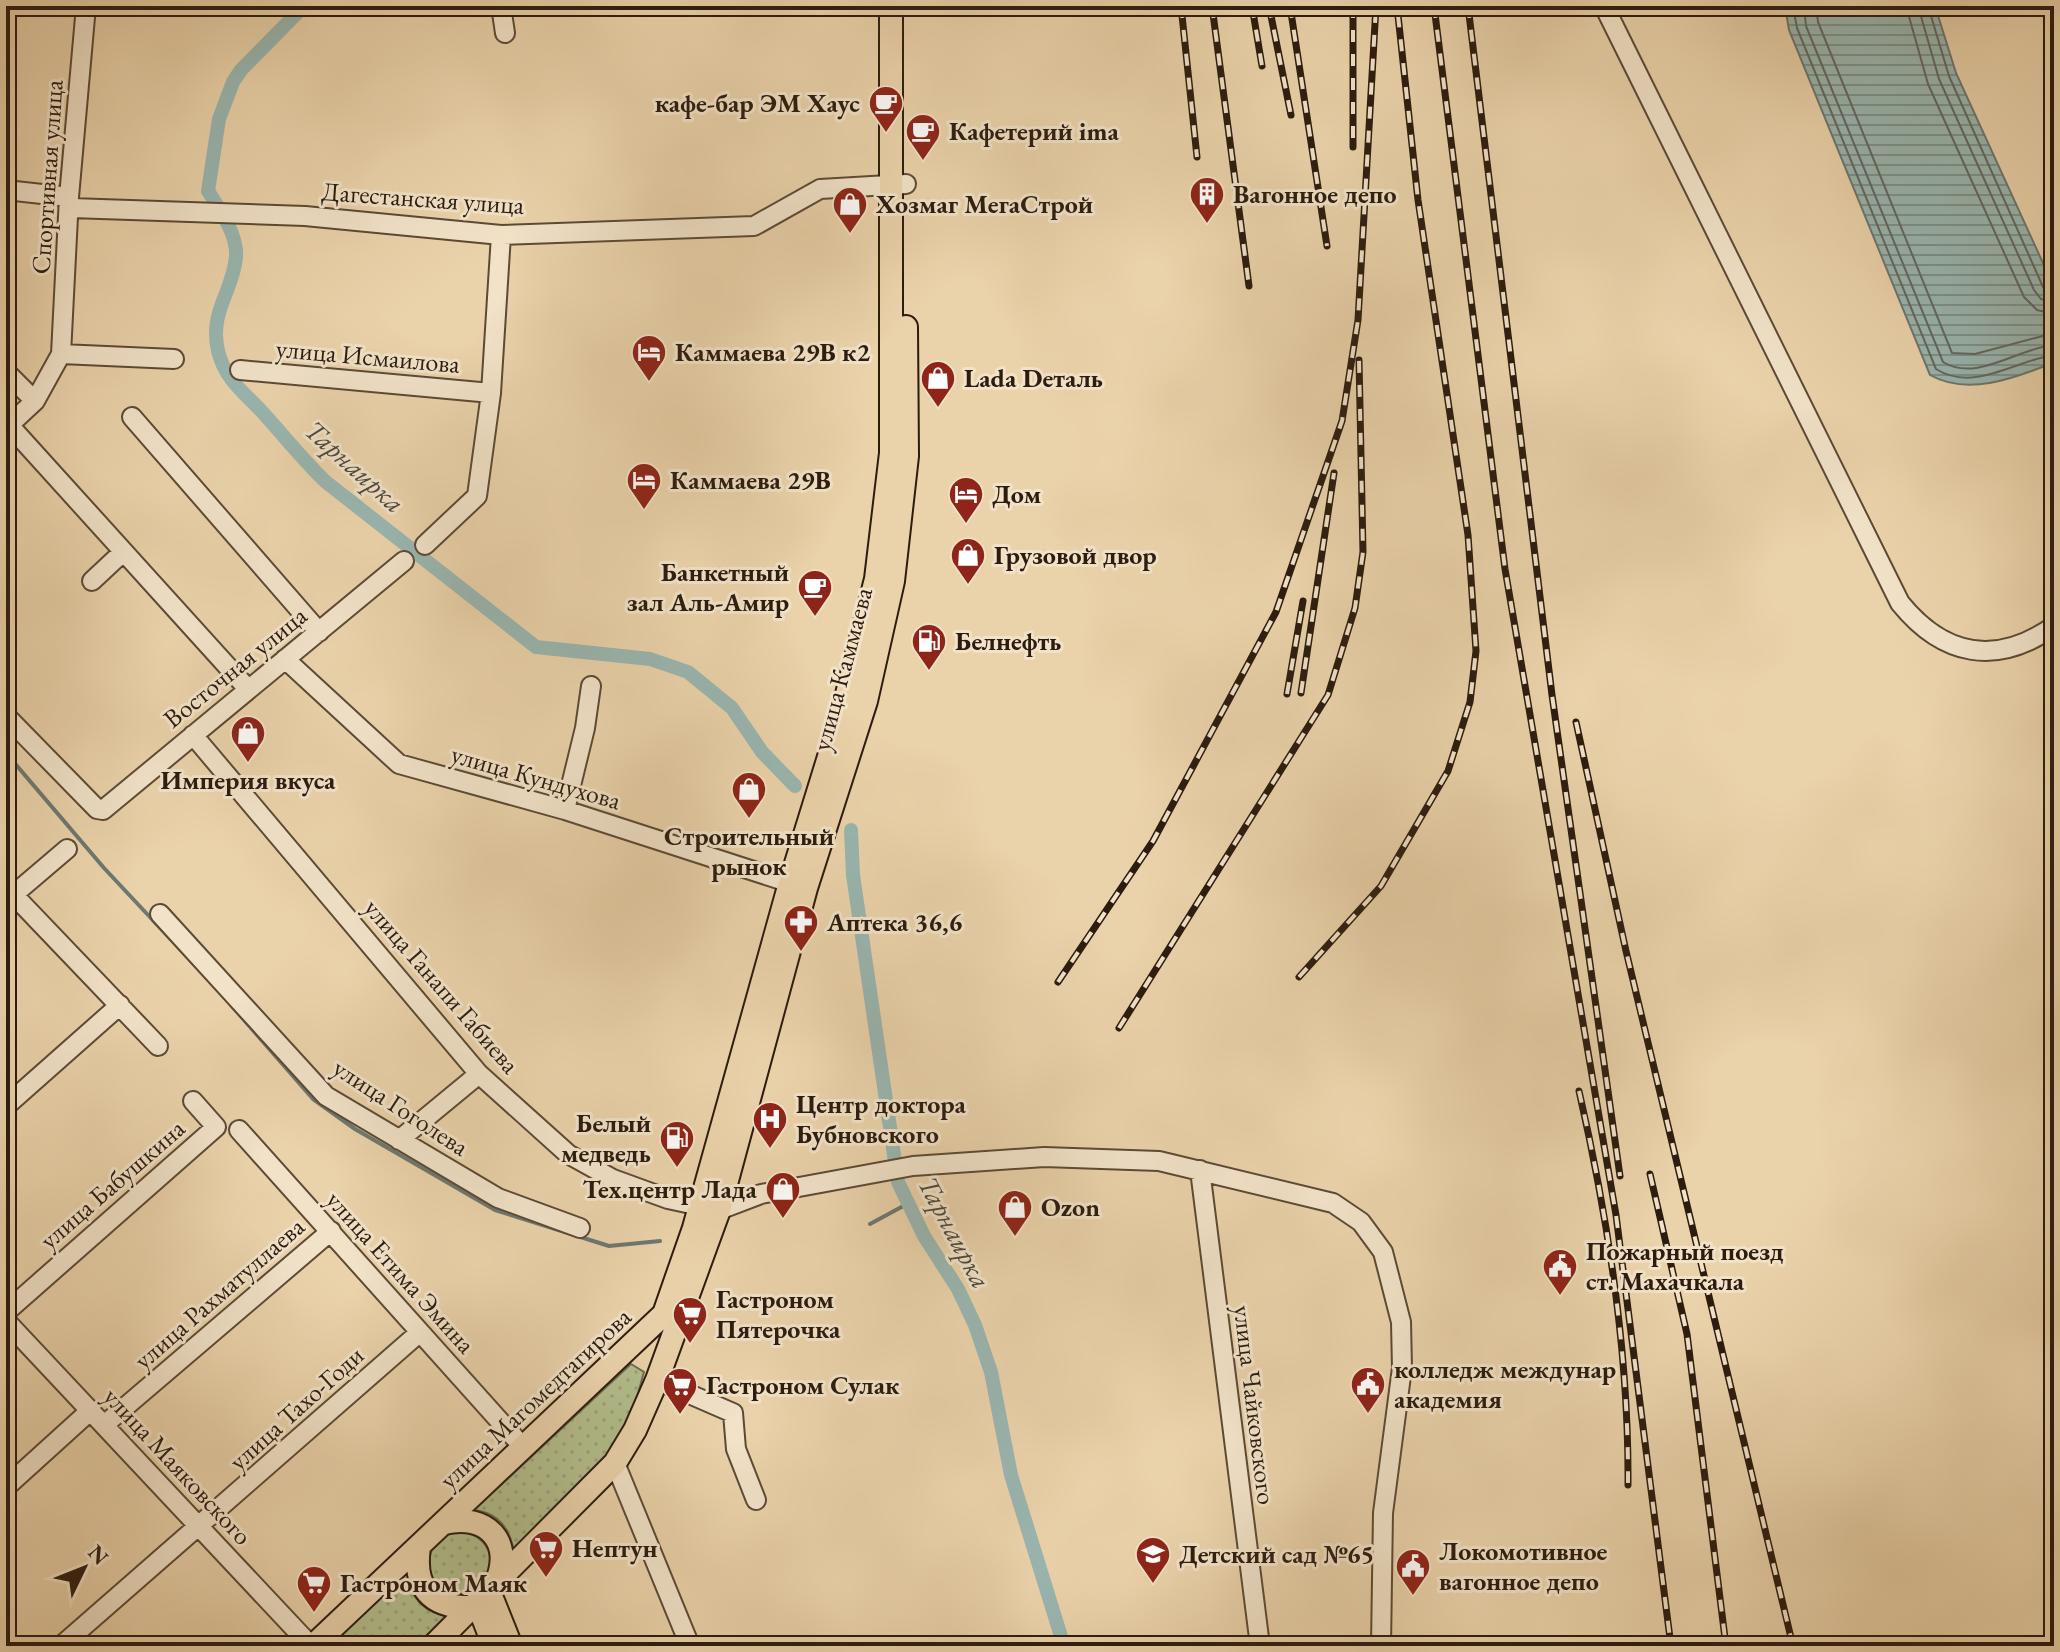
<svg xmlns="http://www.w3.org/2000/svg" width="2060" height="1652" viewBox="0 0 2060 1652" font-family="'EB Garamond',serif">
<defs>
<pattern id="park-dots" width="8" height="8" patternUnits="userSpaceOnUse" patternTransform="scale(2)"><rect width="8" height="8" fill="#b2bd8c"/><path d="M2 2h.1M6 6h.1" fill="none" stroke="#99a278" stroke-width="1.8" stroke-linecap="round"/></pattern>
<pattern id="water-rules" width="6" height="5" patternUnits="userSpaceOnUse" patternTransform="scale(2)"><rect width="6" height="5" fill="#99b6b0"/><path d="M0 2.5h6" fill="none" stroke="#7d938e"/></pattern>
</defs>
<rect width="100%" height="100%" fill="#ead2aa"/>
<filter id="stains"><feTurbulence type="fractalNoise" baseFrequency=".0025" numOctaves="4"/><feColorMatrix values="0 0 0 0 .2 0 0 0 0 .09 0 0 0 0 .02 0 0 0 .5 -.17"/></filter>
<radialGradient id="worn" r=".72"><stop offset=".6" stop-color="#630" stop-opacity="0"/><stop offset="1" stop-color="#630" stop-opacity=".3"/></radialGradient>
<path fill="url(#park-dots)" stroke="#6f6c4e" stroke-width="2" d="M631,1364L644,1372L629,1426L606,1461L514,1554C511,1530 499,1513 474,1510Z
M429 1563a31 31 0 1 1 62 0a31 31 0 1 1-62 0Z
M407,1570C410,1599 423,1613 452,1617L421,1646H327Z"/>
<path fill="url(#water-rules)" stroke="#6d7870" stroke-width="2" d="M1785,6H1935L1956,73L2048,274L2054,298V359L2050,364C2012,379 1967,396 1930,375L1789,30Z"/>
<g fill="none" stroke-linecap="round" stroke-linejoin="round">
<path stroke="#626960" stroke-width="2" d="M1793,6L1797,28L1936,369C1974,393 2016,360 2054,355
M1804,6L1806,26L1943,362C1977,383 2020,347 2054,345
M1816,6L1818,22L1952,353L1975,354L2054,333
M1906,6L1928,84L2024,297L2037,310L2054,314
M1918,6L1939,79L2034,290L2041,299L2054,302
M1928,6L1949,76L2043,287L2054,292"/>
<path stroke="#6d7870" stroke-width="4" d="M6,753L104,868L207,978
M231,1005L313,1099L355,1129L495,1210L609,1246L660,1241
M870,1224L907,1204"/>
<path stroke="#99b6b0" stroke-width="14" d="M304,6L241,70L233,82L219,119L208,191C219,208 238,235 236,257C233,292 209,311 218,351C225,380 245,393 264,414C285,437 303,460 326,482L536,647L650,659L688,672L732,708L762,752L795,786
M851,830L853,875L898,1182L924,1236L958,1289L975,1325L991,1372L1011,1475L1064,1646"/>
<g stroke="#5c4a36" stroke-width="22">
<path id="minor" d="M501,6L505,33
M1604,6L1900,603C1943,656 1996,667 2054,626
M6,190L69,197
M71,208L305,216L501,235L754,226L820,189L906,184
M61,354L174,359
M240,370L491,393
M6,372L35,401
M132,417L319,632
M9,425L248,689
M6,428L35,401L61,354L69,197L86,6
M425,545L477,496L491,393L501,235
M92,581L123,552
M285,659L399,764L565,810L803,887
M6,716L97,809L103,810L404,561
M193,735L479,1074L568,1154L613,1179L668,1199L719,1210L761,1194L913,1166L1044,1157L1159,1161L1333,1203L1361,1222L1383,1252L1401,1322L1402,1368L1383,1513L1381,1646
M565,810L585,728L591,686
M6,887L158,1046
M6,901L67,849
M160,914L326,1096L498,1198L580,1228
M6,1106L120,1005
M239,1130L523,1447
M399,1140L479,1074
M1200,1170L1260,1646
M6,1312L216,1127L193,1101
M6,1321L311,1646
M657,1380L733,1413L736,1449L756,1500
M104,1425L331,1231
M615,1463L690,1646
M6,1487L91,1410
M61,1646L419,1333"/>
</g>
<g stroke="#2c1c0f" stroke-width="26">
<path id="major" d="M444,1523C487,1513 514,1542 496,1583
M419,1547C413,1588 431,1608 472,1607
M489,1591L511,1646
M477,1602L494,1646
M313,1646L664,1314L694,1228L790,883L841,718L876,579L891,453V6
M433,1646L615,1463L635,1430L657,1380L719,1210L806,888L866,701L893,581L907,456L906,327"/>
</g>
<use href="#minor" stroke="#f1e2c8" stroke-width="18"/>
<use href="#major" stroke="#ead2aa" stroke-width="22"/>
<g stroke="#2c1c0f" stroke-width="7">
<path id="rail" d="M1181,6L1197,157
M1212,6L1249,286
M1252,6L1262,66
M1269,6L1291,115
M1290,6L1327,246
M1353,6V147
M1434,6L1505,569L1616,1215L1671,1646
M1468,6L1552,695L1620,1176
M1301,693L1334,473
M1287,694L1303,601
M1576,722L1626,951L1793,1646
M1299,977L1381,886L1448,771L1470,702L1476,651L1468,535L1418,200L1397,6
M1058,982L1153,841L1276,612L1342,421L1358,320L1376,6
M1119,1028L1328,695L1355,608L1363,552L1359,360
M1579,1091C1608,1218 1629,1355 1628,1485
M1650,1174L1687,1334L1726,1646
M2050,1646L2054,1594"/>
</g>
<use href="#rail" stroke="#f1e2c8" stroke-width="4" stroke-dasharray="12" stroke-linecap="butt"/>
</g>
<defs>
<g id="cafe-pin" transform="scale(1.8)"><path d="M0 17L-7.5 6A9.5 9.5 0 1 1 7.5 6Z" fill="#8f2418" stroke="#f1e2c8"/><path d="M-5.5-4.5H6V0H3Q3 3.5 0 3.5H-2.5Q-5.5 3.5-5.5 0ZM3-3.2v2h1.7v-2ZM-6 4.5H4V6H-6Z" fill="#fff"/></g>
<g id="building-pin" transform="scale(1.8)"><path d="M0 17L-7.5 6A9.5 9.5 0 1 1 7.5 6Z" fill="#8f2418" stroke="#f1e2c8"/><path d="M-4-6H4V6H1V3H-1V6H-4ZM-2.5-4.3h1.7v1.8h-1.7ZM.8-4.3h1.7v1.8H.8ZM-2.5-1h1.7V.8h-1.7ZM.8-1h1.7V.8H.8Z" fill="#fff"/></g>
<g id="shop-pin" transform="scale(1.8)"><path d="M0 17L-7.5 6A9.5 9.5 0 1 1 7.5 6Z" fill="#8f2418" stroke="#f1e2c8"/><path d="M-5-2.5h2.3a2.7 3.5 0 0 1 5.4 0H5L5.5 6h-11ZM-1.5-2.5h3a1.5 2.3 0 0 0-3 0Z" fill="#fff"/></g>
<g id="hotel-pin" transform="scale(1.8)"><path d="M0 17L-7.5 6A9.5 9.5 0 1 1 7.5 6Z" fill="#8f2418" stroke="#f1e2c8"/><path d="M-6-4.5h1.5V1H6V5H4.5V3h-9V5H-6ZM-4 0a1.8 1.8 0 1 1 3.6 0ZM.5 0V-2.5h3Q6-2.5 6 0Z" fill="#fff"/></g>
<g id="fuel-pin" transform="scale(1.8)"><path d="M0 17L-7.5 6A9.5 9.5 0 1 1 7.5 6Z" fill="#8f2418" stroke="#f1e2c8"/><path d="M-5.5-6h7V0h2V4h1.3V-2.5L3-4.5l.8-.8L6-3V5H2.5V1h-1V6h-7ZM-4.2-4.7v3.2H.2V-4.7Z" fill="#fff"/></g>
<g id="pharmacy-pin" transform="scale(1.8)"><path d="M0 17L-7.5 6A9.5 9.5 0 1 1 7.5 6Z" fill="#8f2418" stroke="#f1e2c8"/><path d="M-2-6h4v4h4v4h-4v4h-4v-4h-4v-4h4Z" fill="#fff"/></g>
<g id="hospital-pin" transform="scale(1.8)"><path d="M0 17L-7.5 6A9.5 9.5 0 1 1 7.5 6Z" fill="#8f2418" stroke="#f1e2c8"/><path d="M-5-5h3v3.5h4V-5h3V5h-3V1.5h-4V5h-3Z" fill="#fff"/></g>
<g id="civic-pin" transform="scale(1.8)"><path d="M0 17L-7.5 6A9.5 9.5 0 1 1 7.5 6Z" fill="#8f2418" stroke="#f1e2c8"/><path d="M-.6-6.5H3V-4.5H.6V-3L4-1V1h2V6H-6V1h2V-1L-.6-3ZM-1.2 2.5V6h2.4V2.5Z" fill="#fff"/></g>
<g id="supermarket-pin" transform="scale(1.8)"><path d="M0 17L-7.5 6A9.5 9.5 0 1 1 7.5 6Z" fill="#8f2418" stroke="#f1e2c8"/><path d="M-6-5.5h2.5l.6 2H6L4.5 2H-2.5L-4.4-4H-6ZM-1.5 3.2a1.3 1.3 0 1 0 .1 0ZM3 3.2a1.3 1.3 0 1 0 .1 0Z" fill="#fff"/></g>
<g id="school-pin" transform="scale(1.8)"><path d="M0 17L-7.5 6A9.5 9.5 0 1 1 7.5 6Z" fill="#8f2418" stroke="#f1e2c8"/><path d="M0-5L7-2L0 1L-7-2ZM-4 1L0 2.5L4 1V4Q0 6-4 4Z" fill="#fff"/></g>
</defs>
<g fill-rule="evenodd">
<use href="#cafe-pin" x="886" y="103"/>
<use href="#cafe-pin" x="923" y="131"/>
<use href="#building-pin" x="1207" y="194"/>
<use href="#shop-pin" x="850" y="204"/>
<use href="#hotel-pin" x="649" y="352"/>
<use href="#shop-pin" x="938" y="378"/>
<use href="#hotel-pin" x="644" y="480"/>
<use href="#hotel-pin" x="966" y="494"/>
<use href="#shop-pin" x="968" y="555"/>
<use href="#cafe-pin" x="815" y="587"/>
<use href="#fuel-pin" x="929" y="641"/>
<use href="#shop-pin" x="248" y="733"/>
<use href="#shop-pin" x="749" y="789"/>
<use href="#pharmacy-pin" x="801" y="922"/>
<use href="#hospital-pin" x="770" y="1119"/>
<use href="#fuel-pin" x="677" y="1138"/>
<use href="#shop-pin" x="783" y="1189"/>
<use href="#shop-pin" x="1015" y="1207"/>
<use href="#civic-pin" x="1560" y="1266"/>
<use href="#supermarket-pin" x="690" y="1314"/>
<use href="#civic-pin" x="1368" y="1384"/>
<use href="#supermarket-pin" x="680" y="1385"/>
<use href="#supermarket-pin" x="546" y="1548"/>
<use href="#school-pin" x="1153" y="1554"/>
<use href="#civic-pin" x="1413" y="1566"/>
<use href="#supermarket-pin" x="314" y="1583"/>
</g>
<g text-anchor="middle" dominant-baseline="central" stroke-width="6" stroke-linejoin="round" paint-order="stroke">
<g font-size="26" font-weight="bold" fill="#2c1c0f" stroke="#f1e2c8" text-anchor="start">
<text x="860" y="103" text-anchor="end">кафе-бар ЭМ Хаус</text>
<text x="949" y="131">Кафетерий ima</text>
<text x="1233" y="194">Вагонное депо</text>
<text x="876" y="204">Хозмаг МегаСтрой</text>
<text x="675" y="352">Каммаева 29В к2</text>
<text x="964" y="378">Lada Dеталь</text>
<text x="670" y="480">Каммаева 29В</text>
<text x="992" y="494">Дом</text>
<text x="994" y="555">Грузовой двор</text>
<text x="789" y="572" text-anchor="end">Банкетный<tspan x="789" dy="30">зал Аль-Амир</tspan></text>
<text x="955" y="641">Белнефть</text>
<text x="248" y="780" text-anchor="middle">Империя вкуса</text>
<text x="749" y="836" text-anchor="middle">Строительный<tspan x="749" dy="30">рынок</tspan></text>
<text x="827" y="922">Аптека 36,6</text>
<text x="796" y="1104">Центр доктора<tspan x="796" dy="30">Бубновского</tspan></text>
<text x="651" y="1123" text-anchor="end">Белый<tspan x="651" dy="30">медведь</tspan></text>
<text x="757" y="1189" text-anchor="end">Тех.центр Лада</text>
<text x="1041" y="1207">Ozon</text>
<text x="1586" y="1251">Пожарный поезд<tspan x="1586" dy="30">ст. Махачкала</tspan></text>
<text x="716" y="1299">Гастроном<tspan x="716" dy="30">Пятерочка</tspan></text>
<text x="1394" y="1369">колледж междунар<tspan x="1394" dy="30">академия</tspan></text>
<text x="706" y="1385">Гастроном Сулак</text>
<text x="572" y="1548">Нептун</text>
<text x="1439" y="1551">Локомотивное<tspan x="1439" dy="30">вагонное депо</tspan></text>
<text x="1179" y="1554">Детский сад №65</text>
<text x="340" y="1583">Гастроном Маяк</text>
</g>
<g font-size="26" fill="#2c1c0f" stroke="#f1e2c8">
<text transform="translate(47 177) rotate(-86)">Спортивная улица</text>
<text transform="translate(423 198) rotate(4)">Дагестанская улица</text>
<text transform="translate(368 356) rotate(5)">улица Исмаилова</text>
<text transform="translate(235 667) rotate(-39)">Восточная улица</text>
<text transform="translate(842 669) rotate(-75)">улица Каммаева</text>
<text transform="translate(536 777) rotate(16)">улица Кундухова</text>
<text transform="translate(442 986) rotate(49)">улица Ганапи Габиева</text>
<text transform="translate(401 1107) rotate(33)">улица Гоголева</text>
<text transform="translate(112 1184) rotate(-41)">улица Бабушкина</text>
<text transform="translate(401 1272) rotate(48)">улица Етима Эмина</text>
<text transform="translate(219 1293) rotate(-41)">улица Рахматуллаева</text>
<text transform="translate(535 1398) rotate(-43)">улица Магомедтагирова</text>
<text transform="translate(1255 1405) rotate(83)">улица Чайковского</text>
<text transform="translate(296 1408) rotate(-42)">улица Тахо-Годи</text>
<text transform="translate(178 1466) rotate(47)">улица Маяковского</text>
</g>
<g font-size="28" font-style="italic" fill="#4d4a3f" stroke="#f1e2c8">
<text transform="translate(355 466) rotate(42)">Тарнаирка</text>
<text transform="translate(955 1232) rotate(62)">Тарнаирка</text>
</g>
</g>
<rect width="2060" height="1652" fill="none" stroke="#ead2aa" stroke-width="32"/>
<rect x="8" y="8" width="2044" height="1636" fill="none" stroke="#2c1c0f" stroke-width="4"/>
<rect x="16" y="16" width="2028" height="1620" fill="none" stroke="#2c1c0f" stroke-width="2"/>
<g transform="translate(84 1568) rotate(47)" stroke="#f1e2c8" stroke-width="6" paint-order="stroke">
<path d="M0-6L14 30L0 20L-14 30Z" fill="#2c1c0f"/>
<text y="-12" font-size="22" font-weight="bold" text-anchor="middle" fill="#2c1c0f">N</text>
</g>
<rect width="100%" height="100%" filter="url(#stains)"/>
<rect width="100%" height="100%" fill="url(#worn)"/>
</svg>
